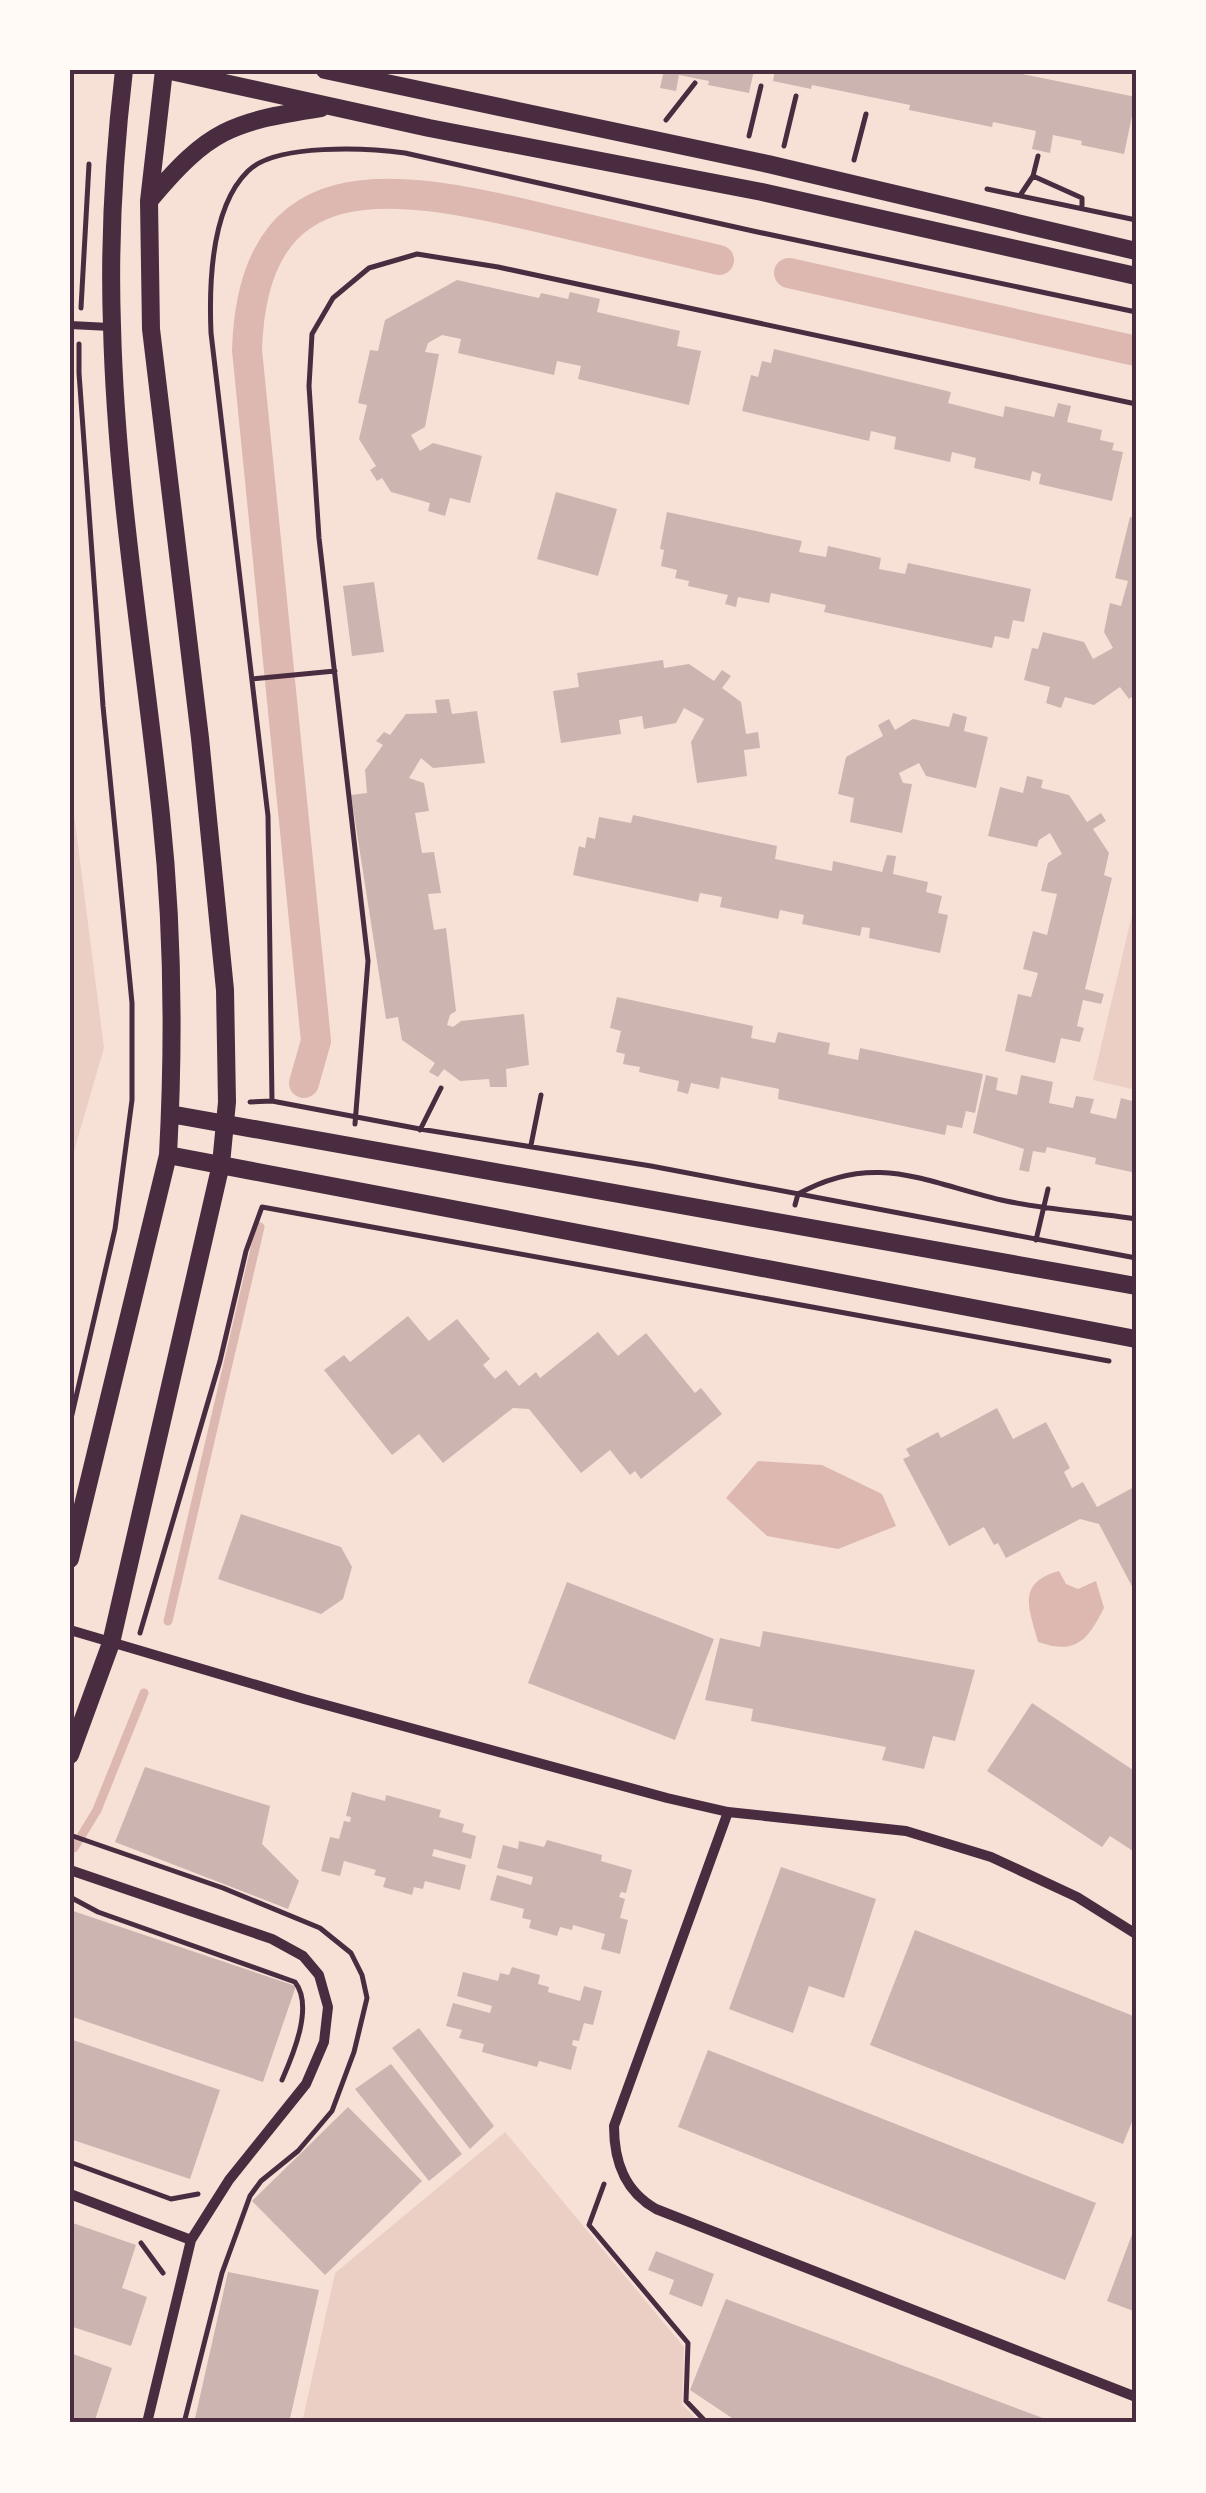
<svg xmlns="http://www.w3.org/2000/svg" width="1206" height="2493" viewBox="0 0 1206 2493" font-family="'Varela Round',sans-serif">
<rect width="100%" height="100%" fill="#f7e1d7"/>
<path fill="#ebcfc5" d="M70,783L104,1048L70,1165Z
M1136,898V1090L1093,1080Z
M505,2132L684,2347L682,2404L700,2423H302L335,2273Z"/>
<path fill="#dcb8b0" d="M758,1461L822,1465L882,1494L896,1526L838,1549L767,1536L726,1498Z
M1059,1571L1066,1584L1078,1589L1096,1581L1104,1608C1087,1641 1076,1655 1038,1642C1029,1608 1016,1583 1059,1571Z"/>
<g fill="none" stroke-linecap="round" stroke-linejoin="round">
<path stroke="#dcb8b0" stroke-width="9" d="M168,1621L260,1227
M74,1848L97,1810L144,1693"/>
<path stroke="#dcb8b0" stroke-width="30" d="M789,273L1136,351
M304,1083L316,1041L247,350C253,158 394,184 533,216C595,231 657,245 719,260"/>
</g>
<path fill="#ccb4b1" d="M664,70H754L749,93L708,85L709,81L679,75L676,91L660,88Z
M775,70H1003L1136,97L1124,154L1081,145L1082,141L1053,135L1050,153L1032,149L1036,131L993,122L992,127L909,110L910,105L812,85L811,89L773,81Z
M457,280L539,298L541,293L568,299L570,292L600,299L597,312L680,331L677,346L701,351L689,405L578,379L581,366L557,361L554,375L458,353L461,339L442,335L428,343L425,352L439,354L425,427L411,435L420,451L433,443L482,456L470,503L450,498L445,516L428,511L430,503L391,492L382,478L377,481L370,470L376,466L359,439L367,405L358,403L370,350L378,351L385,320Z
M774,349L951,392L948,403L1003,417L1005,406L1054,417L1058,403L1071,406L1067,422L1102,430L1100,440L1114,443L1112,450L1123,452L1112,501L1039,484L1041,474L1032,471L1030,481L974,468L976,458L952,452L950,462L894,449L896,437L871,431L869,441L742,411L751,375L758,377L762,361L771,363Z
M556,492L617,509L598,576L537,559Z
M667,512L802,541L799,552L826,557L828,546L881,558L879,569L905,574L908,563L1031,589L1024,622L1013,620L1009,639L995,636L992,648L824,612L826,605L771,593L769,603L738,597L736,607L725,604L728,595L688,586L689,581L675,578L677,570L661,566L664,550L660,549Z
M1130,517L1136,518V677L1132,680L1136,694L1129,699L1120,687L1094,705L1065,697L1061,708L1046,703L1050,687L1024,680L1032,648L1038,649L1043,632L1084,642L1093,659L1113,648L1104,632L1110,603L1121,606L1128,581L1115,578Z
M374,582L384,652L352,656L343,586Z
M663,660L664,668L689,664L714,681L722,670L731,676L722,688L741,702L746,734L758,732L760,748L744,750L747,776L697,783L691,742L704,719L684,708L676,723L644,729L642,716L619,720L621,734L561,743L553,691L579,687L577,673Z
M449,699L452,714L477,711L485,763L433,768L421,758L409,778L424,783L429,811L415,813L422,853L434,852L441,893L428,894L434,930L446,928L456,1011L450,1015L447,1025L453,1027L461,1021L524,1014L529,1065L506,1069L507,1087H490L489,1079L460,1081L444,1069L438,1077L429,1072L435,1063L402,1040L398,1017L386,1019L351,795L367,793L365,770L383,745L376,741L384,732L390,735L406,714L437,713L435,700Z
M953,713L967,717L964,731L988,737L976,788L926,776L919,763L899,773L903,783L912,784L902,833L850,822L854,798L838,794L846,757L883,736L878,725L889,719L895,730L913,719L949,727Z
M1027,776L1043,780L1041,788L1069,795L1087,822L1101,813L1106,821L1093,829L1109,853L1104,875L1112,878L1085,989L1104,994L1101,1004L1083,1000L1077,1026L1084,1028L1080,1042L1061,1038L1055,1063L1005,1051L1018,994L1031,997L1038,973L1023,969L1033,931L1047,935L1057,894L1041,891L1048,863L1062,854L1050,833L1039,840L1037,847L988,836L1000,787L1023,793Z
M633,815L777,846L775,859L832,871L833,861L882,872L887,855L896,856L893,874L928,882L926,892L942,896L938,913L948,915L940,953L869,938L870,928L862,927L860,936L802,924L804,915L780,910L778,919L720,907L722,897L700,893L698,902L573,875L579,846L585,848L587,837L595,839L599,817L631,823Z
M617,997L753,1026L751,1038L775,1043L778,1032L830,1043L828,1054L858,1060L860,1048L983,1074L975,1113L966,1111L962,1128L947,1125L945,1135L778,1099L779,1089L721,1077L719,1089L691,1083L688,1094L677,1091L679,1081L639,1072L640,1067L623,1064L625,1054L616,1052L621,1031L610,1028Z
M986,1075L998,1078L996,1090L1017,1095L1021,1075L1053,1082L1049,1103L1073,1108L1076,1096L1094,1099L1090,1113L1116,1119L1121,1098L1136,1102V1173L1095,1164L1096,1158L1047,1147L1045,1153L1033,1151L1029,1172L1019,1170L1024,1149L973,1133Z
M408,1316L429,1341L457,1319L490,1359L483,1365L495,1379L506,1370L519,1386L536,1372L540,1378L598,1332L618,1356L646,1333L695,1393L701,1388L722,1414L641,1479L635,1471L630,1475L610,1450L581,1473L529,1409L513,1408L443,1463L419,1434L392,1455L324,1370L344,1355L350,1362Z
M997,1408L1013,1439L1046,1422L1070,1468L1064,1472L1072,1488L1083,1482L1097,1507L1136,1486V1594L1099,1524L1080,1519L1006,1558L998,1543L994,1545L984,1527L949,1546L903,1459L910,1456L906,1449L938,1432L941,1438Z
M241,1514L341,1547L352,1567L343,1599L321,1614L218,1579Z
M567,1582L714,1639L675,1740L528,1683Z
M763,1631L975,1670L955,1741L933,1736L924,1769L882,1760L886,1747L751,1721L753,1709L705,1700L720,1638L760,1647Z
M1032,1703L1136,1772V1853L1110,1836L1102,1847L987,1771Z
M145,1767L270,1806L262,1844L299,1881L288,1909L115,1842Z
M352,1792L385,1801L386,1795L441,1810L439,1817L464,1824L462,1832L476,1836L471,1859L434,1849L432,1856L466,1865L460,1890L425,1881L423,1889L414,1887L412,1895L383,1887L386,1878L374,1875L376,1870L344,1861L340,1876L321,1871L330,1837L339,1839L344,1821L350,1822L351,1817L346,1816Z
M547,1840L602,1855L601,1861L632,1870L626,1893L621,1892L619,1897L625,1899L620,1918L628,1920L620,1954L601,1949L605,1934L573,1925L572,1930L560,1927L557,1936L529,1928L531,1920L522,1918L524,1909L490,1900L497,1875L531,1885L533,1877L497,1868L503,1845L518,1849L519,1841L544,1847Z
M781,1867L876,1899L844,1998L809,1986L793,2033L729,2009Z
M70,1910L296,1986L263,2082L70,2016Z
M915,1930L1136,2017V2112L1123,2144L870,2045Z
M512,1967L540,1975L538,1984L549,1987L548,1992L580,2001L584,1986L602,1991L593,2025L584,2023L579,2041L573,2040L572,2045L577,2047L571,2070L539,2061L537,2067L482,2052L484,2044L459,2038L462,2030L446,2026L453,2003L490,2013L492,2006L457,1996L463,1972L498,1981L500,1973L509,1975Z
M419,2028L494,2126L470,2149L392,2048Z
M70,2039L220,2090L190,2179L70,2139Z
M708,2050L1096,2203L1065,2280L678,2127Z
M391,2064L462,2154L429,2181L355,2089Z
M348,2107L422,2181L325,2275L252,2201Z
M70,2222L136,2245L122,2288L147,2297L131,2346L70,2326Z
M1136,2224V2312L1107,2301Z
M656,2251L714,2274L702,2307L669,2294L674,2280L648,2270Z
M228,2272L319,2290L289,2423H194Z
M726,2299L1056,2423H734L735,2420L690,2390Z
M70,2353L112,2368L94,2423H70Z"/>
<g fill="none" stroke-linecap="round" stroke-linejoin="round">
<path stroke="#4a2c40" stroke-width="5" d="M666,120L695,83
M749,136L761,86
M784,146L796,96
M1038,156L1033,176L1082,198V208
M854,160L866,114
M987,189L1136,220
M1021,194L1033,176
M81,308L89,164
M252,679L335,671
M272,1101L268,816L211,333C209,285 211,207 248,171C276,143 368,148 405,153L753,231L1136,312
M250,1102L272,1101L420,1129L651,1166L1136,1258
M355,1124L368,961L319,538L309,386L312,334L333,298L369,268L417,254L498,267L1136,404
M420,1130L441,1088
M531,1145L541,1095
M795,1205L798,1194C877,1150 928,1184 1006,1201C1049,1210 1093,1212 1136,1219
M1036,1240L1048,1189
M70,1423L115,1229L132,1100V1003L103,706L79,373V344
M140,1633L220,1361L246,1251L262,1207L1109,1361
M70,1835L223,1888L320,1928L351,1953L362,1975L367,1998L354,2052L332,2111L298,2151L261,2181L250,2196L222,2273L184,2423
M70,1897L98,1912L295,1982C314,2006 293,2055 282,2080
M70,2162L171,2199L198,2194
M604,2184L589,2225L688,2343L686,2401L707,2423
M141,2243L163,2273"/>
<path stroke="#4a2c40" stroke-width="8" d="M70,325L110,327"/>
<path stroke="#4a2c40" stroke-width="10" d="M70,1630L304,1699L667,1798L728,1812L906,1831L991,1857L1077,1897L1136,1934
M728,1812L614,2126C614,2161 624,2191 656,2209L1136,2397
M70,1870L272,1939L303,1956L319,1975L328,2007L324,2042L306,2084L229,2180L191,2240L147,2423
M70,2194L191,2240"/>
<path stroke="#4a2c40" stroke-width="18" d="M166,70L429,128L762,192L1136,276
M325,70L768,164L1136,251
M149,201C209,129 231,122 321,108
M170,1114L1136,1286
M168,1155L1136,1339
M70,1559L168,1155C174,1043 173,928 161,815C144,653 116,490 112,326C109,241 114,155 124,70
M70,1755L111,1643L221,1164L227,1102L225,990L200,738L151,329L149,201L164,70"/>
</g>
<rect width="1206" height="2493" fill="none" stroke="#fffaf5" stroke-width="145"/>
<rect x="72" y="72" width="1062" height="2348" fill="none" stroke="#4a2c40" stroke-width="4"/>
</svg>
